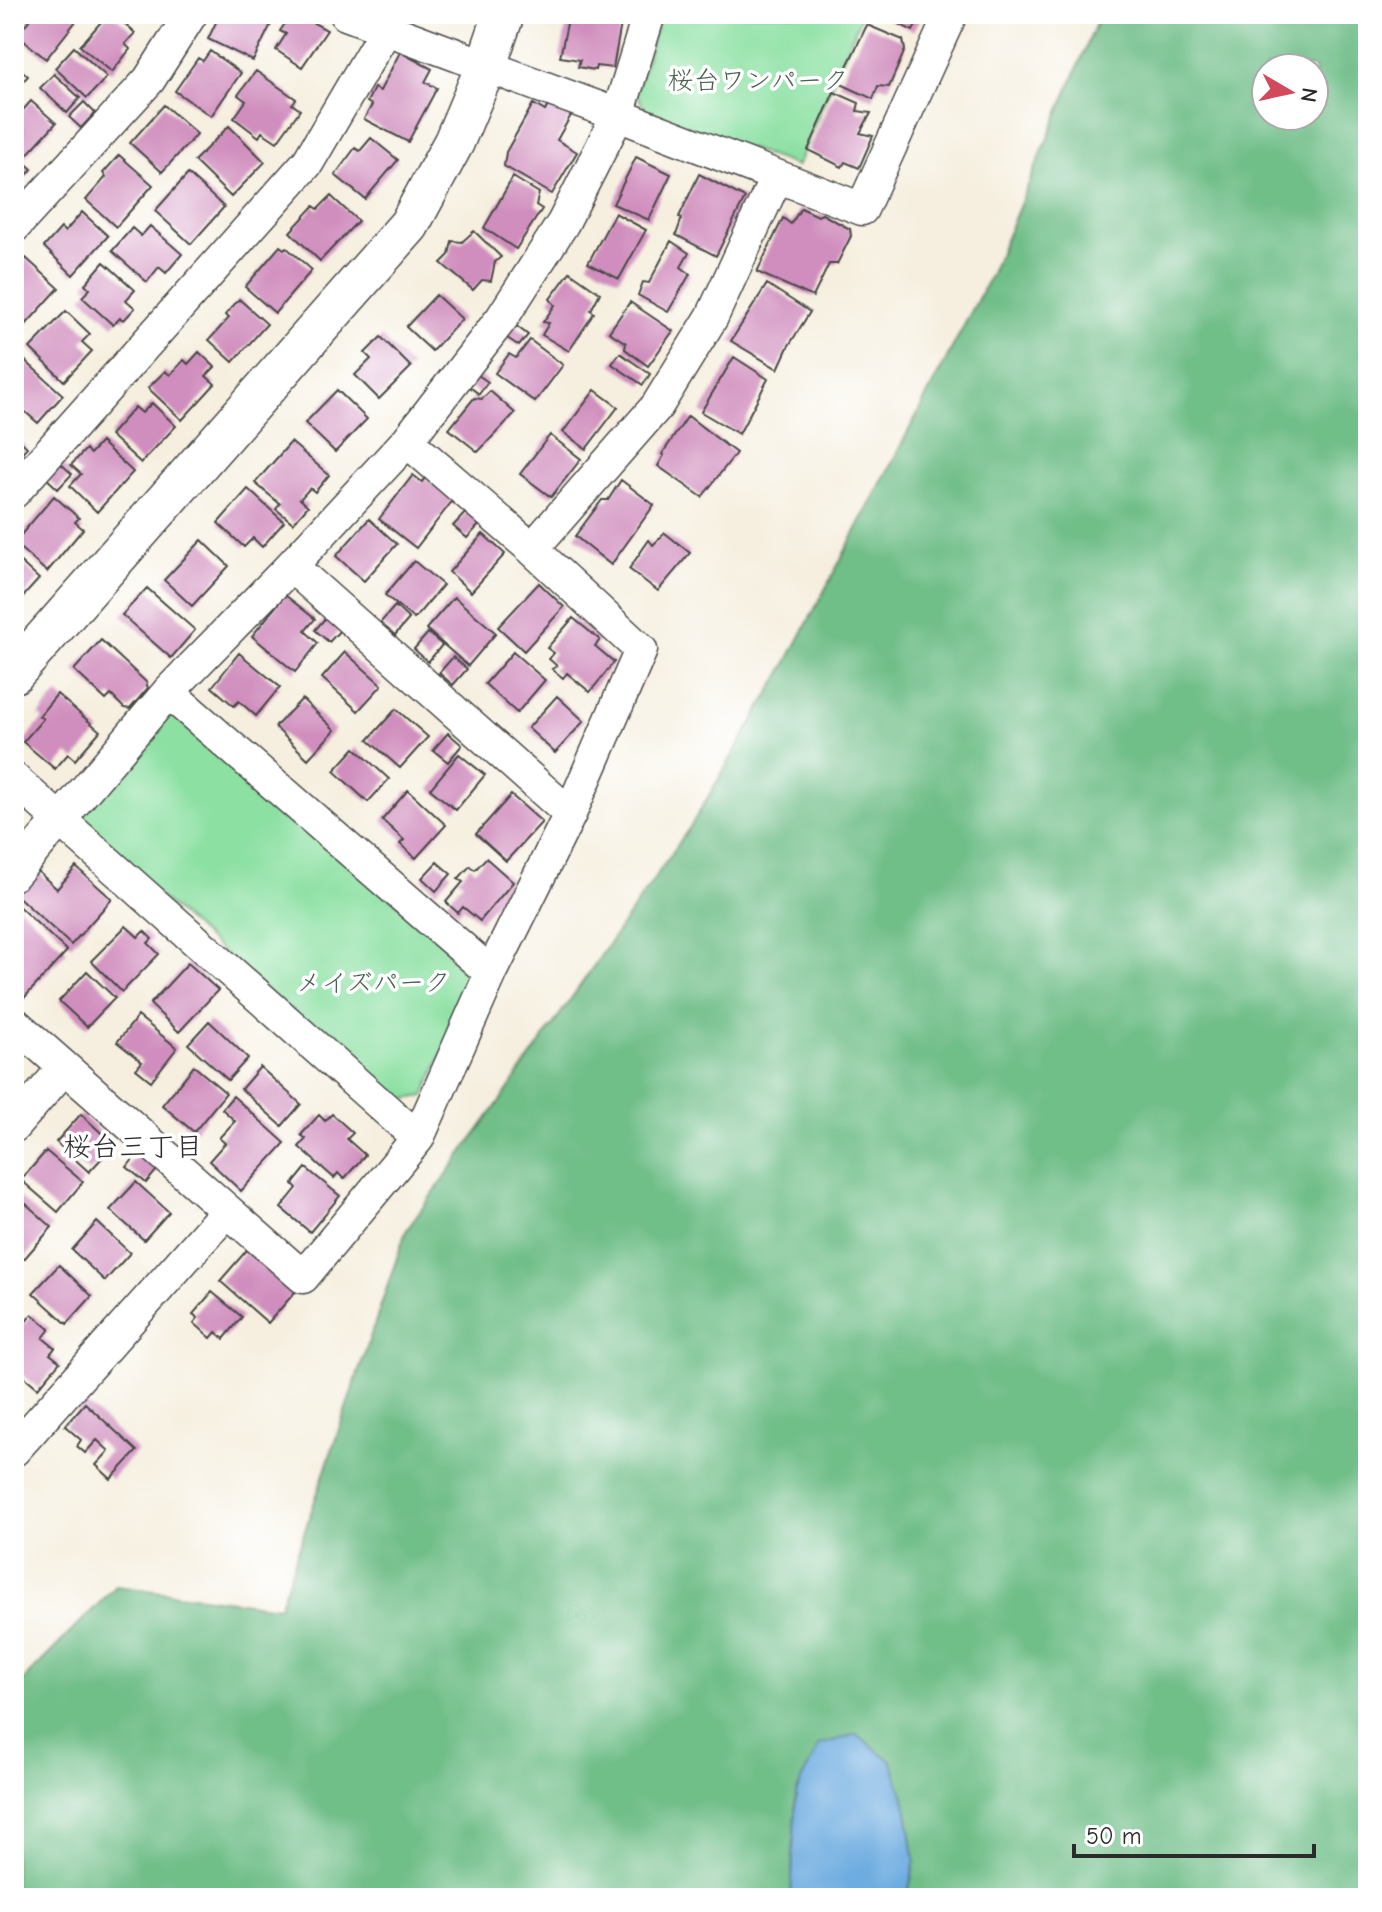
<svg xmlns="http://www.w3.org/2000/svg" width="1382" height="1912" viewBox="0 0 1382 1912" font-family="'Comic Neue','Klee One',sans-serif">
<rect width="100%" height="100%" fill="#fff"/>
<filter id="ink" filterUnits="userSpaceOnUse"><feTurbulence type="fractalNoise" baseFrequency=".0125" numOctaves="2"/><feDisplacementMap in="SourceGraphic" scale="16" xChannelSelector="R" yChannelSelector="G"/><feConvolveMatrix kernelMatrix="1 2 1 2 8 2 1 2 1" color-interpolation-filters="sRGB"/></filter>
<filter id="wash" filterUnits="userSpaceOnUse"><feTurbulence type="fractalNoise" baseFrequency=".006" numOctaves="4" result="noise"/><feDisplacementMap in="SourceGraphic" scale="32" xChannelSelector="R" yChannelSelector="G"/><feGaussianBlur stdDeviation="1.8" result="paint"/><feColorMatrix in="noise" values="0 0 0 0 0 0 0 0 0 0 0 0 0 0 0 0 0 1.4 0 .05"/><feComposite in="paint" operator="in"/></filter>
<g filter="url(#wash)">
<rect width="100%" height="100%" fill="#f6efdf"/>
<path fill="#8be0a2" stroke="#5b8666" stroke-width="2" d="M661,14H862L797,166L646,111L636,93Z
M174,708L477,973L424,1096L393,1101L74,822Z"/>
<path fill="#70be88" stroke="#4e745a" stroke-width="2" fill-rule="evenodd" d="M1100,14H1368V1898H907L915,1860L796,1793L791,1898H14V1690L116,1586L279,1607L406,1231L505,1094L692,824L779,677L990,276ZM1266,68H1314V116H1266Z"/>
<path fill="#6dace0" stroke="#4c6c86" stroke-width="2" d="M856,1734L891,1760L905,1800L915,1860L907,1898H791L796,1793L819,1745Z"/>
<g id="blocks">
<path fill="#d08ebe" d="M34,14H77L80,16L46,59L17,35Z
M108,14H113L135,33L125,44L130,49L112,72L80,46Z
M220,14H276L253,61L208,39Z
M297,14L327,30L302,67L276,50L286,34L280,31L290,16L294,19Z
M569,14H626V20L615,18L614,22L621,24L613,68L596,66L595,70L578,67L580,60L560,57Z
M878,14H922L913,31Z
M867,25L903,40L905,50L889,87L878,86L873,99L839,83Z
M74,47L107,77L87,98L55,68Z
M210,51L241,73L211,116L175,91L198,58L203,61Z
M400,52L432,69L425,82L437,88L408,142L364,119L372,105L367,102L374,88L380,91Z
M14,63L28,76L14,91Z
M256,71L296,99L292,104L300,110L277,142L262,132L259,137L234,118L246,101L238,95Z
M54,74L80,98L67,113L40,88Z
M834,92L859,103L857,111L871,113L860,133L873,136L859,168L845,162L842,167L808,150Z
M552,98L574,110L557,140L577,152L552,194L504,166L506,152L533,104L545,111Z
M31,101L56,123L24,158L14,148V120Z
M84,102L95,113L81,128L69,117Z
M164,105L197,134L162,172L130,143Z
M229,126L265,162L231,197L194,161Z
M371,138L398,160L365,199L335,175L355,148L360,151Z
M14,153L32,169L21,182L14,176Z
M119,155L153,185L116,227L86,200L106,177L103,173Z
M636,157L671,174L649,220L613,204Z
M188,174L224,207L191,244L155,211Z
M699,174L745,198L716,256L676,235L682,218L679,217Z
M513,177L539,193L536,205L542,209L516,249L484,228Z
M331,196L358,221L320,261L290,232L314,206L318,209Z
M801,208L818,216L822,214L850,229L851,236L837,264H829L813,297L757,272L783,218L791,224Z
M82,212L108,236L73,275L44,247L61,228L65,232Z
M615,213L646,230L619,279L588,263Z
M150,226L182,254L166,273L159,267L147,282L112,251L132,228L141,236Z
M474,231L501,257L495,262L491,281L482,280L473,290L441,263L449,255L452,241L462,242Z
M671,241L689,253L681,267L690,274L668,312L638,295L643,282L649,283Z
M280,246L284,249L286,247L312,270L275,313L245,287Z
M26,258L59,288L22,329L14,321V271Z
M104,262L135,290L126,300L135,308L124,320L120,318L113,325L82,297L90,289L85,284Z
M570,272L600,293L591,310L594,313L569,351L542,335L549,323L543,322L555,305L550,299Z
M767,284L810,312L788,347L778,369L731,341Z
M436,295L462,319L432,351L406,327Z
M239,299L267,324L233,362L209,340L229,318L225,315Z
M630,302L673,331L648,366L625,349L626,343L609,332Z
M66,311L90,334L82,342L92,351L64,381L30,348Z
M515,325L528,335L519,346L506,337Z
M381,337L411,367L379,399L355,375L371,359L365,353Z
M530,340L563,365L535,402L495,373L509,354L516,358Z
M199,352L215,367L206,376L215,384L182,420L148,388L165,371L170,375L184,360L188,364Z
M620,353L650,374L643,385L612,364Z
M20,356L63,395L38,423L14,402V362Z
M734,357L768,379L739,434L701,412Z
M475,373L488,382L479,394L466,384Z
M337,390L367,419L335,452L305,423Z
M595,390L618,407L586,449L563,432Z
M490,391L515,413L478,452L449,429L474,398L482,399Z
M152,403L176,426L141,463L110,435L135,407L142,413Z
M688,416L736,453L702,497L658,466L664,455L662,454Z
M14,435L27,447L14,461Z
M550,435L581,459L551,497L520,474Z
M101,442L133,472L97,512L70,486L81,474L71,465L86,449L90,454Z
M291,442L329,475L315,492L310,488L300,499L308,506L293,523L276,509L280,504L255,483Z
M58,461L72,474L58,489L44,476Z
M413,475L422,482L425,478L453,500L416,548L379,519Z
M621,480L654,505L611,565L575,536L602,500H608Z
M248,489L284,522L262,547L253,538L244,547L218,523Z
M54,496L79,518L75,522L83,529L47,572L14,543Z
M468,510L482,522L467,538L453,526Z
M369,519L397,544L364,581L336,556Z
M665,533L690,553L658,591L629,569L649,540L653,545Z
M483,534L505,554L471,592L449,572Z
M202,540L229,566L192,606L164,580Z
M14,556L39,579L14,607Z
M414,561L443,585L414,619L385,595Z
M539,583L564,607L524,651L498,627Z
M147,588L195,630L171,658L122,615Z
M285,595L315,619L305,631L318,643L295,672L252,636Z
M454,597L496,633L468,666L426,629Z
M395,606L409,619L395,635L380,623Z
M329,614L344,626L329,642L315,630Z
M573,618L600,640L595,646L614,662L590,692L567,673L563,678L552,669L557,666L549,659L554,653L547,648Z
M428,633L442,645L428,662L414,649Z
M101,640L146,682L148,688L130,709L124,708L111,695L106,700L74,670Z
M345,652L382,685L358,711L322,678Z
M513,652L545,680L517,713L485,684Z
M239,653L280,687L256,716L239,701L234,706L212,687Z
M453,657L467,669L453,685L439,673Z
M57,694L100,731L75,760L68,754L55,769L23,742L43,719L39,716Z
M557,696L584,721L555,753L528,728Z
M302,699L335,730L308,759L275,727Z
M396,709L428,737L400,768L368,740Z
M448,733L462,745L448,762L433,750Z
M355,748L389,779L368,802L334,771Z
M459,754L485,775L456,810L430,789Z
M408,790L446,825L416,858L400,844L404,840L382,820Z
M511,795L542,822L506,861L476,834Z
M486,858L513,882L480,921L463,907L458,913L446,902L463,882L458,879L470,866L475,870Z
M437,862L451,874L436,891L422,878Z
M76,867L112,899L71,945L14,893L35,869L57,889Z
M14,902L67,951L24,998L14,989Z
M126,926L138,937L144,931L152,939L148,943L159,954L122,992L91,961Z
M188,963L218,990L179,1032L150,1004Z
M87,971L115,998L87,1027L59,1001Z
M138,1016L177,1048L151,1081L136,1069L142,1062L117,1042Z
M209,1021L248,1058L228,1080L188,1044Z
M194,1066L226,1093L194,1132L162,1105Z
M260,1067L301,1104L282,1126L241,1089Z
M14,1075L27,1087L14,1101Z
M233,1096L285,1143L241,1191L209,1161L225,1143L219,1138L235,1121L222,1109Z
M81,1114L114,1145L89,1172L56,1142Z
M332,1114L353,1133L347,1139L365,1155L344,1179L338,1173L334,1178L299,1147L306,1139L301,1135L319,1115L325,1121Z
M142,1148L162,1164L146,1183L127,1167Z
M46,1151L83,1182L58,1212L21,1180Z
M306,1168L340,1196L310,1232L281,1208L297,1188L293,1184Z
M136,1182L169,1212L144,1240L110,1210Z
M16,1195L52,1227L24,1259L14,1250Z
M97,1222L130,1253L105,1281L72,1250Z
M247,1250L296,1291L268,1323L220,1281Z
M59,1265L92,1296L67,1324L33,1293Z
M212,1292L242,1317L224,1339L216,1332L211,1338L194,1323L198,1318L193,1314Z
M32,1314L50,1329L43,1338L55,1348L50,1354L60,1362L38,1388L14,1368V1336Z
M85,1403L137,1451L111,1479L96,1465L109,1451L97,1440L85,1453L77,1446L81,1440L65,1426Z"/>
</g>
</g>
<g filter="url(#ink)">
<use href="#blocks" fill-opacity="0" stroke="#494846" stroke-width="2"/>
<g fill="none" stroke-linecap="round" stroke-linejoin="round">
<g stroke="#494846" stroke-width="35">
<path id="minor" d="M346,14L618,115L862,209L951,14
M14,227L149,80L191,14
M14,492L308,162L386,29L389,14
M532,549L657,406L712,317L776,178
M291,566L570,814
M168,692L491,973
M14,779L418,1138
M14,874L168,692L291,566L407,441L502,318L563,223L618,115L649,14
M14,1023L303,1277L418,1138L491,973L570,814L641,650L532,549L407,441
M14,1126L64,1068
M14,1450L227,1211"/>
</g>
<g stroke="#494846" stroke-width="43">
<path id="tertiary" d="M14,673L409,225L454,142L486,66L504,14"/>
</g>
<use href="#minor" stroke="#fff" stroke-width="32"/>
<use href="#tertiary" stroke="#fff" stroke-width="40"/>
</g>
</g>
<g text-anchor="middle" dominant-baseline="central" stroke-width="7" stroke-linejoin="round" paint-order="stroke">
<g font-size="26" fill="#48614f" stroke="#fff">
<text x="758" y="81">桜台ワンパーク</text>
<text x="373" y="983">メイズパーク</text>
</g>
<g font-size="28" fill="#2b2b2b" stroke="#fff">
<text x="133" y="1147">桜台三丁目</text>
</g>
</g>
<rect width="1382" height="1912" fill="none" stroke="#fff" stroke-width="48"/>
<g transform="translate(1290 92) rotate(99)"><circle r="38" fill="#ffffff" stroke="#aaaaaa" stroke-width="2"/>
<path d="M0-6L14 30L0 20L-14 30Z" fill="#d1495b"/>
<text y="-12" font-size="22" font-weight="bold" text-anchor="middle" fill="#2b2b2b">N</text>
</g>
<path d="M1074 1844v12h240v-12" fill="none" stroke="#2b2b2b" stroke-width="4"/>
<text x="1086" y="1844" font-size="24" fill="#2b2b2b" stroke="#ffffff" stroke-width="6" paint-order="stroke">50 m</text>
</svg>
